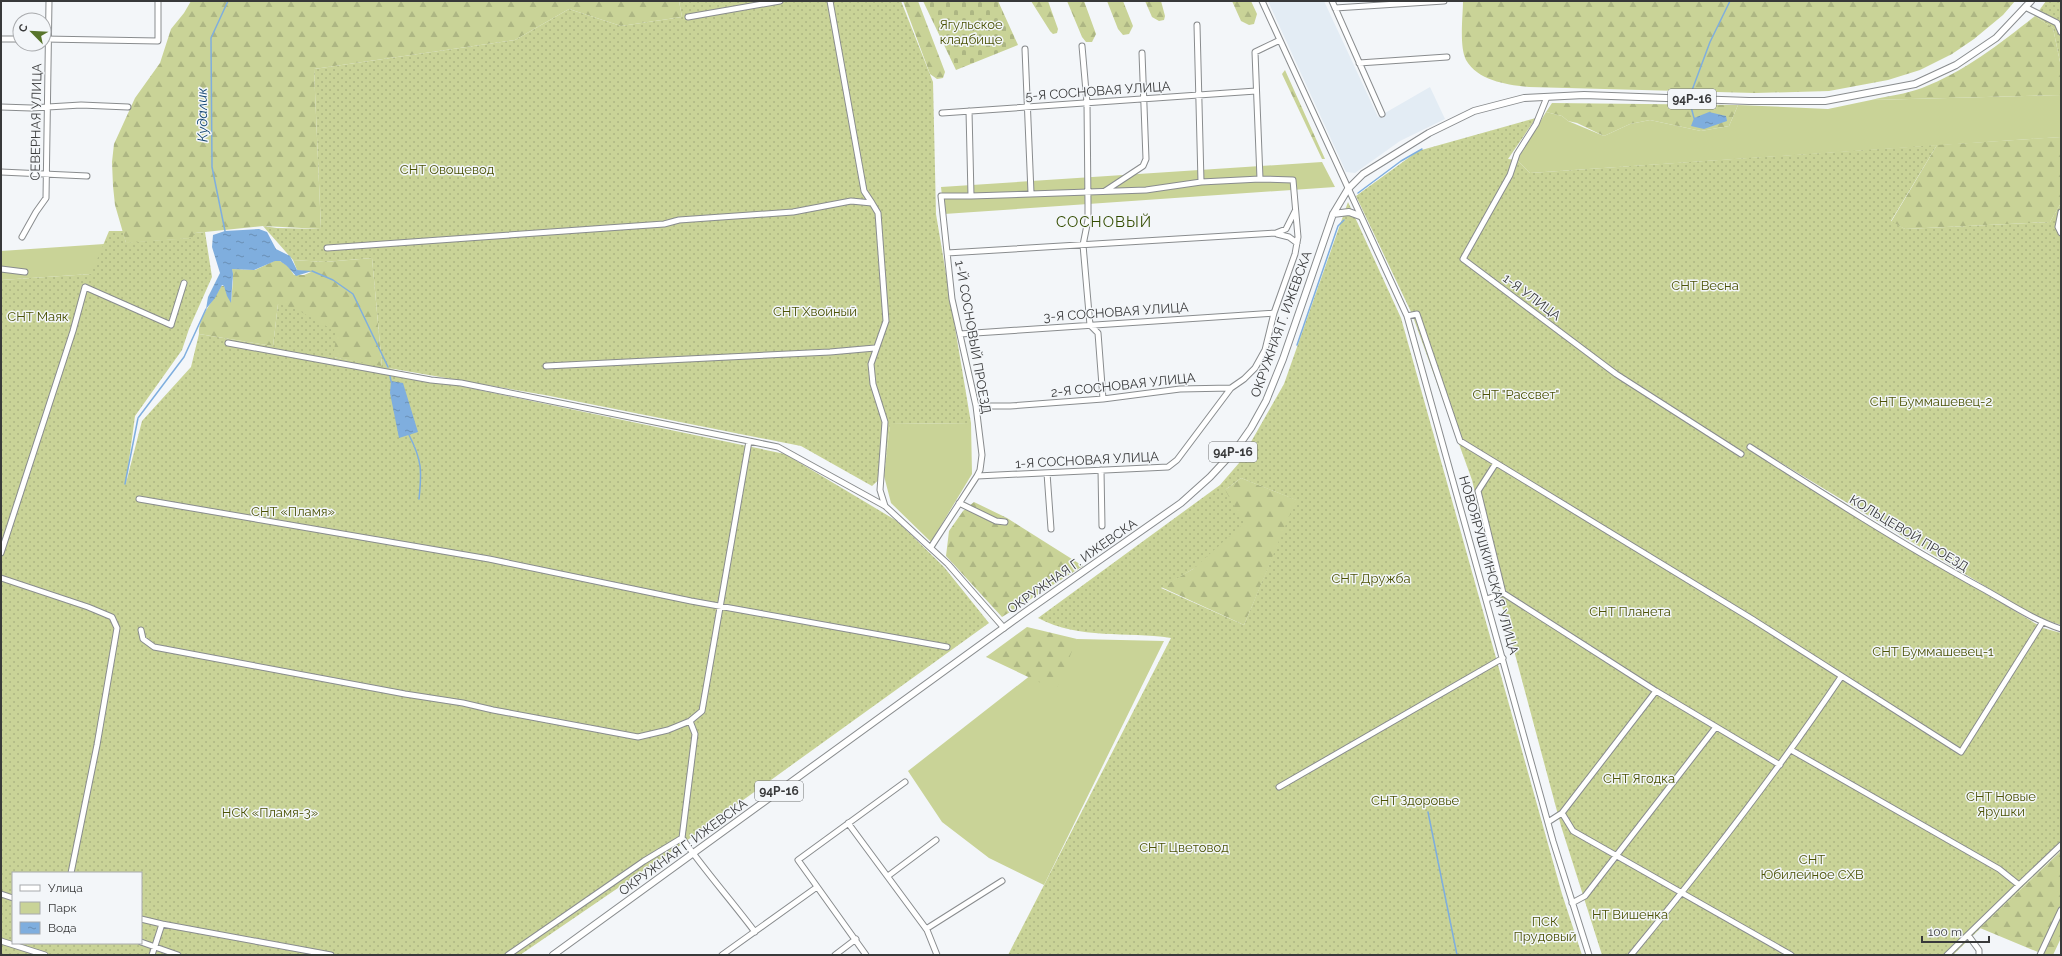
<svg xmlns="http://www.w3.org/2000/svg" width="2062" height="956" viewBox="0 0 2062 956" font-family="Raleway,sans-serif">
<defs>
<pattern id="forest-firs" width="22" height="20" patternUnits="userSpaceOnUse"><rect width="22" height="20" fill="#c9d397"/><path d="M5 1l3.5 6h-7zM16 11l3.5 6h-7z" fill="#adb683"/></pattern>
<pattern id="cemetery-stones" width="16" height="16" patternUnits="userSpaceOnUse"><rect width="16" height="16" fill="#c9d397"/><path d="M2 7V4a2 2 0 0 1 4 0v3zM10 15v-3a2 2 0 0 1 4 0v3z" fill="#adb683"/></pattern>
<pattern id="garden-dots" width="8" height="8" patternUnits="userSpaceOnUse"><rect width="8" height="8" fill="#c9d397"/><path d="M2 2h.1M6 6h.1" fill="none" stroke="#adb683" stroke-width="1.8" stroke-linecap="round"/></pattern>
<pattern id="water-ripples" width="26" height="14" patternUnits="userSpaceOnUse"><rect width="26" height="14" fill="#7faede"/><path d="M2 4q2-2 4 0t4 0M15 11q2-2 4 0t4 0" fill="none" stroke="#698fb5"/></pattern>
</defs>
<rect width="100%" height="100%" fill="#f3f6f9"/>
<path fill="#e3ecf4" d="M1268,1H1324L1378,117L1430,87L1445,119L1400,141L1355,173L1346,172Z"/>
<path fill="#c9d397" d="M2061,95V137L1530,173L1517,160L1546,112L1562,116L1568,121L1604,136L1630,124L1650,120L1701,131L1729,126L1738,105L1828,109L1871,100Z
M1322,162L1335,187L944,214L941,187Z
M193,238L91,274L1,280V251Z
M971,423L972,474L931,542L891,503L884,476L890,424Z
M1077,639L1164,641L1044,885L989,858L942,822L908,771Z"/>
<path fill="url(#forest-firs)" d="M191,1H679L682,17L621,26L569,9L515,40L314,69L321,229L263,226L195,233L193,238L126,243L115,205L113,186L112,162L114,144L135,98L160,63L171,29L184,13Z
M903,1H918L945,72L943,78L937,79L930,74Z
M1031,1H1048L1058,29L1057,33L1053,34L1050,31Z
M1067,1H1084L1096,34L1092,42H1086L1082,37Z
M1107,1H1123L1133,26L1129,34L1123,35L1118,29Z
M1145,1H1161L1165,16L1164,20L1159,21L1152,17Z
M1232,1H1251L1257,14L1254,24L1249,25L1241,21Z
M1463,1H2015L2003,15L1974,39L1952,54L1920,70L1888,80L1829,91L1755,93L1529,87C1508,85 1478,81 1466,60C1459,46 1463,16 1463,1Z
M2035,16L2053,28L2061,67V95L1871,100C1888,96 1906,94 1922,88C1964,72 2000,44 2035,16Z
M1285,70L1325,159H1322L1282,74Z
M1552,103L1738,105L1729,126L1701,131L1650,120L1630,124L1604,136L1577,123L1568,121L1562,116L1546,112Z
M2061,137V203L2050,222L1905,229L1891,222L1937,145Z
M372,258L382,367L333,357L278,304L273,346L199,334C198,316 214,301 221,286H224L231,302L233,281L232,269L255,270L274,261H280L288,266L294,275H304L311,272L297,270L293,260L325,262Z
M1241,478L1297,500L1244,625L1161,587L1193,569L1225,490Z
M974,502L1007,518L1083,566L1002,617L946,556L949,531L963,511Z
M1027,627L1077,639L1056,690L986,657Z
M2061,851V938L2053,955H2045L1980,928Z"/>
<path fill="url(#cemetery-stones)" d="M923,1H998L1018,45L956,70Z"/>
<path fill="url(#garden-dots)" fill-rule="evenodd" d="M679,1H901L933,82L936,214L971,423L890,424L884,475L872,486L801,446L545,395L388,368L427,379L785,454L897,521L944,567L989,623L675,849L520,955H1V280L91,274L109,231H123L126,243L192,238L195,233L205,232L212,277L189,329L182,350L135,416L126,483L142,421L191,367L199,334L273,346L278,304L294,308L337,332L333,357L382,366L372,258L325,262L293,260L263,226L277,228L321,229L314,69L515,40L569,9L621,26L682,17ZM13,873H141V943H13Z
M2046,1H2061V67L2053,28L2035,16Z
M1536,118L1508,159L1517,160L1530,173L1937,145L1891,221L1905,229L2050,222L2061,203V625L2036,617L1750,444L1748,447L1903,544L2043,628L2061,633V850L1953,955H1602L1561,826L1501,602L1472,480L1412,314L1356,196L1418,151Z
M1348,202L1401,318L1562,894L1582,955H1008L1171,638C1126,631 1080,640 1038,618L1220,485L1239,463L1284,384ZM1241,478L1296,500L1244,625L1161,588L1193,569L1244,523L1225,490Z"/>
<path fill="url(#water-ripples)" d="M1709,112L1726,116L1727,121L1704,129L1691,126L1694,118Z
M259,229L267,232L276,249L290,256L297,270L312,271L296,276L287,266L280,261H275L254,270L232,269L233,274L231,303L227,296L224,286L222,285L215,298L206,309L208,297L220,273L212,247L213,235L225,231Z
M391,381L403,383L418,432L399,438L390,393Z"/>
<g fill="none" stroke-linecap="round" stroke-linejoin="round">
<path stroke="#7faede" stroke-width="1.5" d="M1691,93L1710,42L1730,1
M1690,103L1694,118
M1358,193L1401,161L1422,149
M225,231L212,167L211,38L228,1
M312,271L333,280L353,294L388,367
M1297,345L1338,226L1344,220
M390,376L391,381
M409,435C422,460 422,471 419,499
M125,484L138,418L184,357L206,309
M1428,812L1457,955"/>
<g stroke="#898c8e" stroke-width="7">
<path id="minor" d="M830,1L864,191L872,203
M1262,1L1407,316L1553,841L1589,955
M1332,1L1382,114
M2025,7L2057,23L2061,32
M1335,8L1444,1
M688,17L780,1
M1197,25L1201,182
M1,39H20
M44,39L158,41V1
M1082,46L1087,103L1088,205V220L1083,245L1090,325L1098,333L1103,399
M1025,49L1031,193
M1359,63L1447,57
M1547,97L1536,124L1517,154L1510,175L1463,259L1616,374L1741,454
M1,107L31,108L81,105L128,107
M942,113L1256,91
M1,172L87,176
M1105,191L1143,166L1146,159L1142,53
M971,196L1146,190L1201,182L1260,179
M2061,212L2058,227L2061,233
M1277,234L1289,237L1297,243
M22,237L36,212L46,198L49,1
M327,248L664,224L679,220L793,212L851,201L872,203L878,213L886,321L871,364L873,384L885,422L880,490L885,506L948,564L1004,628
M947,253L1276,233L1286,229L1295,211
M1,269L25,272
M1407,316L1417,314L1460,441L1752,619L1961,752L2042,623
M960,334L1274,313
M228,343L431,380L461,383L749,441
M546,366L830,352L875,348
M976,406H1010L1103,399L1180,389L1231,388L1244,379L1255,368L1265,350L1274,313L1295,254L1298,237L1293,180L1260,179L1255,52L1280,40
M1750,447C1825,495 1900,543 1978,586C2006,601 2031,619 2061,629
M1496,463L1478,491L1503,593
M1101,470L1102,526
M1047,473L1051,529
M977,476L1168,467L1177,460L1231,388
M139,499L489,559L691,601L947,647
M959,503L996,521L1005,522
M931,547L977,476L980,470L982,455L976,406L952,299L941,196H971L969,111
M1,553L73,331L85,287L171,325L184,283
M1,578L88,607L112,617L117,628L97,745L71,873
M1487,599L1503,593L1656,691L1780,765
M141,630L143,639L154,647L405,694L463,703L493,710L638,737L668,730L690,721L702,711L749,441L778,447L885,506
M690,721L695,734L682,838C705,871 731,900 755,932
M1791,750L1999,869L2019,885L2061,845
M1279,787L1503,658
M1562,813L1573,831L1791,955
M1548,822L1562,813L1656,691
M848,823L927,930L937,955
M888,876L936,840
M1,894L13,898
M1572,903L1585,896L1716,727
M141,919L162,924L152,955
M162,924L331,955
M926,929L1002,881
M1968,935L1979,950V955
M1,941L45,955
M141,942L178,955
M508,955L644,861L682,838
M722,955L817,887
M835,955L856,939
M866,955L798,860L905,782
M1631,955C1705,865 1776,774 1841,677
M1947,955L2019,885
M2040,955L2061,910"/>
</g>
<g stroke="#898c8e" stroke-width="8">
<path id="major" d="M1333,214L1349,212L1360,216
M553,955L1024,613L1181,503L1210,477L1237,448L1251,428L1266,401L1283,359L1333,214L1348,189L1363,174L1429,133L1474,111L1524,98L1584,95L1749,101H1825L1915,84L1956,65L1996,38L2031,1"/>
</g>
<use href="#minor" stroke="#fff" stroke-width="5"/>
<use href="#major" stroke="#fff" stroke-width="6"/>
</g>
<g text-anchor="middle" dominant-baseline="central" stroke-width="3" stroke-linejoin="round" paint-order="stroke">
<g fill="#f3f6f9" stroke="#707273" stroke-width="1">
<rect x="1668" y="89" width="48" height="20" rx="3"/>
<rect x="1209" y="442" width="48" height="20" rx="3"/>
<rect x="755" y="781" width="48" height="20" rx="3"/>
</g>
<g font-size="12" font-weight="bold" fill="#38393a">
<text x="1692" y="99">94Р-16</text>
<text x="1233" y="452">94Р-16</text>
<text x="779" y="791">94Р-16</text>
</g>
<g font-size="13" fill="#4b5205" stroke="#f3f6f9">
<text x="971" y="24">Ягульское<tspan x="971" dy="15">кладбище</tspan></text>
<text x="447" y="169">СНТ Овощевод</text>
<text x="1705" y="285">СНТ Весна</text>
<text x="815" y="311">СНТ Хвойный</text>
<text x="38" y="316">СНТ Маяк</text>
<text x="1516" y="394">СНТ "Рассвет"</text>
<text x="1931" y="401">СНТ Буммашевец-2</text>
<text x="293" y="511">СНТ «Пламя»</text>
<text x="1371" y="578">СНТ Дружба</text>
<text x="1630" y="611">СНТ Планета</text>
<text x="1933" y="651">СНТ Буммашевец-1</text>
<text x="1639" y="778">СНТ Ягодка</text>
<text x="2001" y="796">СНТ Новые<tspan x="2001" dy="15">Ярушки</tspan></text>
<text x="1415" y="800">СНТ Здоровье</text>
<text x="270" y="812">НСК «Пламя-3»</text>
<text x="1184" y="847">СНТ Цветовод</text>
<text x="1812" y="859">СНТ<tspan x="1812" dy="15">Юбилейное СХВ</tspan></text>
<text x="1630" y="914">НТ Вишенка</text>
<text x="1545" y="921">ПСК<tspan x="1545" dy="15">Прудовый</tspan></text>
</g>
<g font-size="13" fill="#38393a" stroke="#f3f6f9">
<text transform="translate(1098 91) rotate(-4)">5-Я СОСНОВАЯ УЛИЦА</text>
<text transform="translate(36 122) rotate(-89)">СЕВЕРНАЯ УЛИЦА</text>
<text transform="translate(1532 297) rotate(37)">1-Я УЛИЦА</text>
<text transform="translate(1116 312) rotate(-4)">3-Я СОСНОВАЯ УЛИЦА</text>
<text transform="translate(1281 324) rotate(-70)">ОКРУЖНАЯ Г. ИЖЕВСКА</text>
<text transform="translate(973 337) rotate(80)">1-Й СОСНОВЫЙ ПРОЕЗД</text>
<text transform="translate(1123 385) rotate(-6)">2-Я СОСНОВАЯ УЛИЦА</text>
<text transform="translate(1087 460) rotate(-3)">1-Я СОСНОВАЯ УЛИЦА</text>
<text transform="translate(1909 533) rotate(31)">КОЛЬЦЕВОЙ ПРОЕЗД</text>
<text transform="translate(1489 565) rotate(74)">НОВОЯРУШКИНСКАЯ УЛИЦА</text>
<text transform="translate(1072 566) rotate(-35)">ОКРУЖНАЯ Г. ИЖЕВСКА</text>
<text transform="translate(683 847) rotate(-36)">ОКРУЖНАЯ Г. ИЖЕВСКА</text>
</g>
<g font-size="14" font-style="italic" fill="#0d426f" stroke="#f3f6f9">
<text transform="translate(202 115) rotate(-91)">Кудалик</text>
</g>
<g font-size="15" letter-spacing="1" fill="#334c00" stroke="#f3f6f9">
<text x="1104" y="222">СОСНОВЫЙ</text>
</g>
</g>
<rect width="2062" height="956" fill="none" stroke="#38393a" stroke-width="4"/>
<rect x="12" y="872" width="130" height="72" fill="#f3f6f9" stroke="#a8aaad"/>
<rect x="20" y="885" width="20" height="6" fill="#ffffff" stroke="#a8aaad"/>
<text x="48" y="892" font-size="12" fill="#38393a">Улица</text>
<rect x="20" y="902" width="20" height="12" fill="#c9d397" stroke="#a8aaad"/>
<text x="48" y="912" font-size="12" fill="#38393a">Парк</text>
<rect x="20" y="922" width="20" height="12" fill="url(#water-ripples)" stroke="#a8aaad"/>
<text x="48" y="932" font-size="12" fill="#38393a">Вода</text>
<g transform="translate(32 32) rotate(294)"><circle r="19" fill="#f3f6f9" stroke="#a8aaad"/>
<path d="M0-3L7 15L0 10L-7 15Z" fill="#58752b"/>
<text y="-6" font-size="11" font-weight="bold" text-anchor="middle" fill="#38393a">С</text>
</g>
<path d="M1922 936v6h67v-6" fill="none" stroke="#38393a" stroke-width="2"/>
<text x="1928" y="936" font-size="12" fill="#38393a" stroke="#f3f6f9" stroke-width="3" paint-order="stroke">100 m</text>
</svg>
